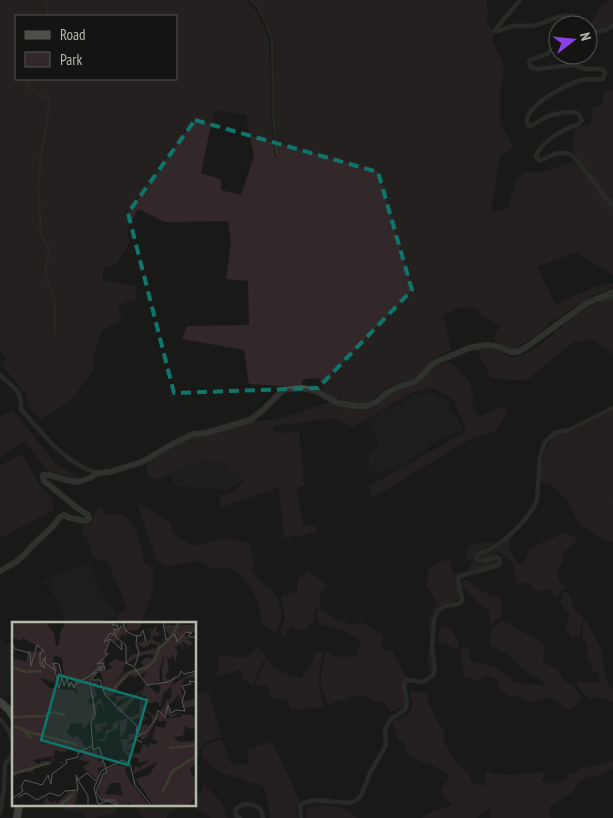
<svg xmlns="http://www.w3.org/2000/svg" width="613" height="818" viewBox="0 0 613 818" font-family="'PT Sans Narrow',sans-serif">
<rect width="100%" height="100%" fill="#191a18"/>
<path fill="#252724" d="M432,392L450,401L448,411L458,418L463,430L441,439L399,468L380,472L369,471L368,463L369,452L380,446L367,421L415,394Z
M199,455L221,457L238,467L241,481L226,491L206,488L174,487L169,471Z
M90,563L97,586L102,594L117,614L97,623H66L50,588L43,581L62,572L67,571Z
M0,635L5,644L10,643L14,651V655L12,658L14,662V693L11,696L3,697L0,694Z"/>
<path fill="#32282a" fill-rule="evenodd" d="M0,0H246L258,14L269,40L271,116L275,157L279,154L274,114L273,37L261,9L253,0H487L488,15L486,21L494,33L492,40L504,65L500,96V123L513,147L500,157L491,212L507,209L517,178L526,172L539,173L573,162L597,188L613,208V275L576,252L537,267L556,305L594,287L613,283V287L592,296L551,322L539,333L514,349L505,347L493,338L500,325L480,315L478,309L460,307L443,315L451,350L433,359L421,373L412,379L385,388L375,398L366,403L353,402L334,397L324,391L319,378L304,379L300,386H283L249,384L244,350L182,339L187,326L249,325L248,281L226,279L231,243L228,221L165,222L138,209L127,229L129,243L117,263L104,268L103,280L135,286L138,299L118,305L121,320L102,330L93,358V371L71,400L41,420L27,405V396L2,365L6,358L0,351ZM16,16H176V79H16ZM214,110L246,115L254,156L241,195L221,190V179L201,173Z
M609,0H613V23C606,27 601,29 593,29L591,24L599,9Z
M613,90V202L583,167L574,152V130L579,129L583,125L590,124L593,107L603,104L604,91Z
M613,299V354L594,340L573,342L526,381L491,378L477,350C483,349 490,347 496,349C504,351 506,360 517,357C544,348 563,322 587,308C595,303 604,302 613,299Z
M450,361L469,381L473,393L472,406L478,417L504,406L507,413L495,431L470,439L372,498L369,486L467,431L453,399L432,388L414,392L353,427L333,418L273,426L275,433L299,432L304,485L297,488L303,526H316V533L284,538L279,487L252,497L221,507L220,495L234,492L243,481L235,469L220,461L204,459L180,468L160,479L148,478L147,464L163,453L195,437L253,421L279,419L330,402L356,408L386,397L402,388L435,366Z
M13,410L55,463L78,477L77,479L48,471L25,441L0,457V416Z
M613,411V543L601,538L580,525L567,500L550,484L540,481L543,458L549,443L556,436L571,432Z
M21,454L42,488L53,499V510L6,535L0,538V466Z
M137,502L171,523L172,533L192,546L207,544L222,538L249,543L255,564L251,571L267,587L272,589C280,602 287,620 274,632L261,622C260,601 250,577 229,568C224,566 215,569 209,569L203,561L183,563L167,567L157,561Z
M101,507L106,515L123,514L137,531L144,562L154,570L153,592L141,623H120L116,617L127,608L108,563L93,557L91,546L87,537L81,536L84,525H90L93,520L94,514Z
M565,533L579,540L563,553V561L556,573L560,582L567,587L560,592L556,597L550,589L536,591L529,582L517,584L513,563C507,559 503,554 498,552L489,557L481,559L480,555L490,553L509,539L510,551L517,563H524L531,548Z
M495,542C487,548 475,550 473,560C479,568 488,562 496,560L498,561L497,564L467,573L473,560L466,559L467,550L471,545L480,543Z
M445,560L450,561L452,573H462L457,580L459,595L458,600C453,602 447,602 441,605C437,607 434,614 431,618L432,630L430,658L433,670L430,672L428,661L430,640L429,618L437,603L427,586L429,567Z
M307,570L327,586L319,596L320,606L315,609L314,622L308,624L307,629L296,630L290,625L285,637L280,632L285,619L281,596L297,591V580Z
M463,580H468L481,591L501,599V617L490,624L489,610L477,602L462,585Z
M567,591L573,601L572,609L584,617L581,625L580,636L571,638L565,627L570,616L560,602L563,593Z
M322,609L335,619L348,624L364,623L383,635L382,648L392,651L406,677L403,683L406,702L402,707L391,712L383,702H373L367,696L349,697L345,703L341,699L327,705C326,696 322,692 321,685C319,675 324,662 326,652L335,656L355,657L361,641C353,636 345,631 335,628C328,626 322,627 317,622V611Z
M586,620L602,651L605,673L608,686L613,690V704L608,699L595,697L590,700L582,692L576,682H599V673L592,670L591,662L587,661C588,652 589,644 582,638L583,626Z
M501,622L508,623L544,644L543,661L557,670L565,681L572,685L582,697L570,711L550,697L532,702L517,696H508L498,687L497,678L484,676L479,681L464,677L460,651L463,647L469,650L470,661L495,667L511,677L510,682L545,686L541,679L530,675L508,654L490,645C491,633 490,628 501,622Z
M441,625L452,631L459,642L457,651L446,644L437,641Z
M258,646L266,657C260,665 255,676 253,686L244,679L241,669L216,678L220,655L246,658Z
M316,652L323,653C321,663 317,676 319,686C320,694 323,699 323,707L291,710L287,699H271L267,685L255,686L256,681L267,659L275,669L301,679L309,668Z
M208,692L222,737L208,741L201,746L198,756H195V694Z
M410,692L427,693L429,705L439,725L444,729V742L455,760L469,775L473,783L484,786L486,772L507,775L547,772L540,782L554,784L566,780L568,774H574L580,769L602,764L607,762L613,761V768L601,775L587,777L577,784L573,792L549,807L551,818H491L490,808L478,816V818H421C429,812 442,809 452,805L441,791L450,776L433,766L410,757L407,753L406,747L403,741H399L392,721C410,715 416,714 410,692Z
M222,740L231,763L249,765L248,749L272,742L300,801L296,811L298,818H270L268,803L263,786L219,772L201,756L202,747L215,741Z
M204,784L222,803L227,818H211L206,814L189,805L170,811L167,818H143L134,804H195V791L200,794Z
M64,804H116L117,813L95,818H86L82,812L65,810Z
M313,806C329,806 346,804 357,818H306V809Z"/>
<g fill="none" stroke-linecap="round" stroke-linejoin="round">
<path stroke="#3a3e2f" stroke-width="2" d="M46,0L47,16
M251,0L260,10L272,38L273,115L277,154
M29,79L27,84L49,101L47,123L41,155L38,186L41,233L49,250L45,272L55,305V334
M612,503H613"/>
<path stroke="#3c3f39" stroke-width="4.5" d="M520,0L494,31C502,32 506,27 513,26C521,25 529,27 537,25C543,23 549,20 555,18C566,14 582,14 587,25
M588,33L606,30L613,25
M558,40C546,58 548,53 530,60L529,64C531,68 533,69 537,69L573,65L587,69H602L604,71L605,74L603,79C596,80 589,78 583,80C567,83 524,106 527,124L529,126C536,125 538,121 544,118C550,115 570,110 577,113C580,115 580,117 582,120L578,125C564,128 541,142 536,156L540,161C553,155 558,150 572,155L613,206
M601,300L613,297
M0,375C13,388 22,389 21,409C41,432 67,466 98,473
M0,719L9,731L14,745
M0,813L4,789L5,764L11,757L14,746
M240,818L236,816L235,809C245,801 262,803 263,818
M301,818L300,806L303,803L315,800L349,803L355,801L361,796L370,773L386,745L385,733L387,725L392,718L405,710L407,703L404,684L407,680L423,682L428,679L433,675L435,669L432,650L434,619L439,610L445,606L458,604L461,602L462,598L458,580L460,576L499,565L500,562V559L496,557L484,561L477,560L476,557C480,551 485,552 490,549C507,540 530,518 537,500L540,457L545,442L555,433L569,430L613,408"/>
<path stroke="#4b4f48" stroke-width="6" d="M0,571L16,562L25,554L32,546L53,526L60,517L64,515L70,518L86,521L89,519L88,515L76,507L48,484L44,481L43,475H49L66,480L78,482L90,478L98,473L110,472L142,462L171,445L193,434L206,433L250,420L262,411L283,390L302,388L316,391L338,403L357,406H366L376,402L388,392L401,386L414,382L424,374L431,365L436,362L469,348L486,345L497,346L511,352H517L525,348L587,303L613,292"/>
<path stroke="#6b7066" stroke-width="8" d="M0,702L9,710L14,718
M17,818L19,804"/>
</g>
<path d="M0 0H613V818H0ZM195,120L378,172L412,290L318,388L174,393L128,213Z" fill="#191a18" fill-opacity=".55" fill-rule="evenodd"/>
<path fill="none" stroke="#0f766e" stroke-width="4" stroke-dasharray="10 6" stroke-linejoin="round" d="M195,120L378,172L412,290L318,388L174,393L128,213Z"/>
<g transform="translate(12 622)">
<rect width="184" height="184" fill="#191a18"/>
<path d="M0,0H33L42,11L44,24L47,23L48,11L54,0H97L105,4L101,6L103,9L110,3L108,0L112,2V5L114,9L115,2L131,0L126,8L114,9L115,15L111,12L104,20L97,17L93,32H96L92,35L93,48L101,46L96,42L103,37L114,40L119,33L145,26L146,23L139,21L132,26L125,21L139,18V9L131,6L129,11L131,6L141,8L145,2L144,9L149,13L141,14V18L150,22L152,21L149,15L153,19L158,15L151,3H184L183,10L171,11L181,22L177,24L170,19L172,31L169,22L162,25L166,30L163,40L160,31L159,37L155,35L157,51H154V57L158,58L164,53L159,65L152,70L148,85L146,80L136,81L133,73L129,76L134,88L145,95L147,89V94L135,115L129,118V112L116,120L115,123L124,119L120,128L112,127L119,131L117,136L110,127L109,117H117L116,112L134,110L141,100L139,93L133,89L131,92L136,98L130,96L131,104L135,102L136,105L133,110H125L129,95L120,98L116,96L114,109L108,116V99L105,107L96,111L93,119H86L93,115L94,108L101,107V101L127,92L130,69L110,91L114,93L102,88L120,75L109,77L103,82L104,86L101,85L102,80H105L103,74H121L132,67L133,61L136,63L131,57L135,50L124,55L117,53L106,64L105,70L97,75L92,72L90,52L85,49L77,59L82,75L79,60L86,59L83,67L85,74L81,78L78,75L76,80L81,83L87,77L90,78L93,94L89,82H85L83,102L95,101V104H89L90,110L85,109L84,117L82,95L70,109L71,102L59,101L55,110L61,116L65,113L75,127L64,130L56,127L52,131L44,128L41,134L21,138L26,143L29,139H39L41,135L42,139L50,140L52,142L41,139L38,143L24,145L20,150L22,154L19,150L4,151L6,156L3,154L0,157V28L4,30L0,31L3,37L14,40L16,28L22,31L30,27L11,16L8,19L0,15ZM136,32L142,33L141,36H133L128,41L132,43L130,45L114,50L100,62L111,50L112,44L123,36ZM42,33L50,36L52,54H57L63,61L66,72L60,68L38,66L30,59L29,56L44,61L43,48L50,56L41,38ZM152,33V37L150,48L151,60L145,61L149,66L146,72L136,63L148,59L147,49ZM184,49V55L172,57L169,66L171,80L184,76L183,84L172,86L167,72L157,83L159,92L169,91L158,96L154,89L151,97L169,95L170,92L184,94V104L179,107L182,109L173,104L171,114L161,115L168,120L184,119V141L178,147L184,160L183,176L177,183H141L124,157L138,152L145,140L121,152L123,144L128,145L139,138L126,141V136L119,135L120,132L128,131L131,121L137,126V121L144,123L146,119L142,118L139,111L142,113L143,104L153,106L155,99H146L148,89L154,82L153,79L159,76L160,63ZM80,127L77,129L78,133V130L85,128L86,140L90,138L94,144L86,146V158L70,145L79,140L66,138L73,129ZM106,141V144L115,143L113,148L118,160L137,183H119L116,180V183H105L89,177L86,167L89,159L95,147ZM98,161H108L109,165L105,167H109L111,173L93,172ZM59,168L66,169L63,183H31L35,175L38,181L45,178L43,183Z" fill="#32282a" fill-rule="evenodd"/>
<path fill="none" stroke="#3a3e2f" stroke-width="2.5" d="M160,14L167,0M0,45L14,50L30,49M101,68L118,50L134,46L142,39L148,25L158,17M0,95L32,94L41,90L54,93M0,105L9,106L19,116M10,108L66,123M157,126L184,123M0,152L37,141M150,171L160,150L184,134M48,183L61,173"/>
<path fill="none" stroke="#575a53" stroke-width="1" d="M102,0L100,3H106L104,9L102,6V13L98,11L92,20L98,17L93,31L96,32L85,42L91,41L93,47L89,44L86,46H89L90,48H84L79,53L85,50L78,59L83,92L79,100L81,128L87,125L95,150L91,152L84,170L89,178H102L106,183M111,0L114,9L121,13L128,14L131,8L134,20M151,0L154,18L163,12L165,20L174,10L180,11L177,12V15H184M109,4L103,14L114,24V41L121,44L135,63L156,60L167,54L169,49L172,52L184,49M98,17L110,28L109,21M0,21L3,27L18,31L19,44L25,23L32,29L28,31V43L33,46L30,41L33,35V41L43,48L41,41L47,42L52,64L55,56L57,65L59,60L62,66L63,62L79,53M123,44L127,30L124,22L125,13M43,48L47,66L50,56M80,58H88L93,73L125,104L124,110L129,113L122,117L130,120M129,111H133L144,96L146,88L153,96L156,83L159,91L164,88L173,89L170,80L173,70L170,64L179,62L177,59L184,60M6,175L14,171L25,178L38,171L48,174L53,169L66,168L64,153L66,158M0,177L11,169L9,165L13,158L30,163L36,153L39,162L40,152L55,141L54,138L66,135V131L80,124M76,183V174L66,158L75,151L84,159M104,183L96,179L86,182L82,166L89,149L110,138L118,142L123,163L139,183"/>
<path fill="#0f766e" fill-opacity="0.15" stroke="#0f766e" stroke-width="2.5" d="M47,53L135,78L116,143L29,118Z"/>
<rect width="184" height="184" fill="none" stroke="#b3b9ab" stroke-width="2.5"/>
</g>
<rect x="15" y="15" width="162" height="65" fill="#141513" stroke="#545750"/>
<rect x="25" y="31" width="25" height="8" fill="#4b4f48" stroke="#545750"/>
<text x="60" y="40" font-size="15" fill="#b3b9ab">Road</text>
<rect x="25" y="52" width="25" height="15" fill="#32282a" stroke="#545750"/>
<text x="60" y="65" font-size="15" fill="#b3b9ab">Park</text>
<g transform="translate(573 40) rotate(74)"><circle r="24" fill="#141513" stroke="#545750"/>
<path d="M0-4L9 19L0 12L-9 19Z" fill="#8a42e8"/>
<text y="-8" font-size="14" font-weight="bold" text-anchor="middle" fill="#b3b9ab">N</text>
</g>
</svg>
